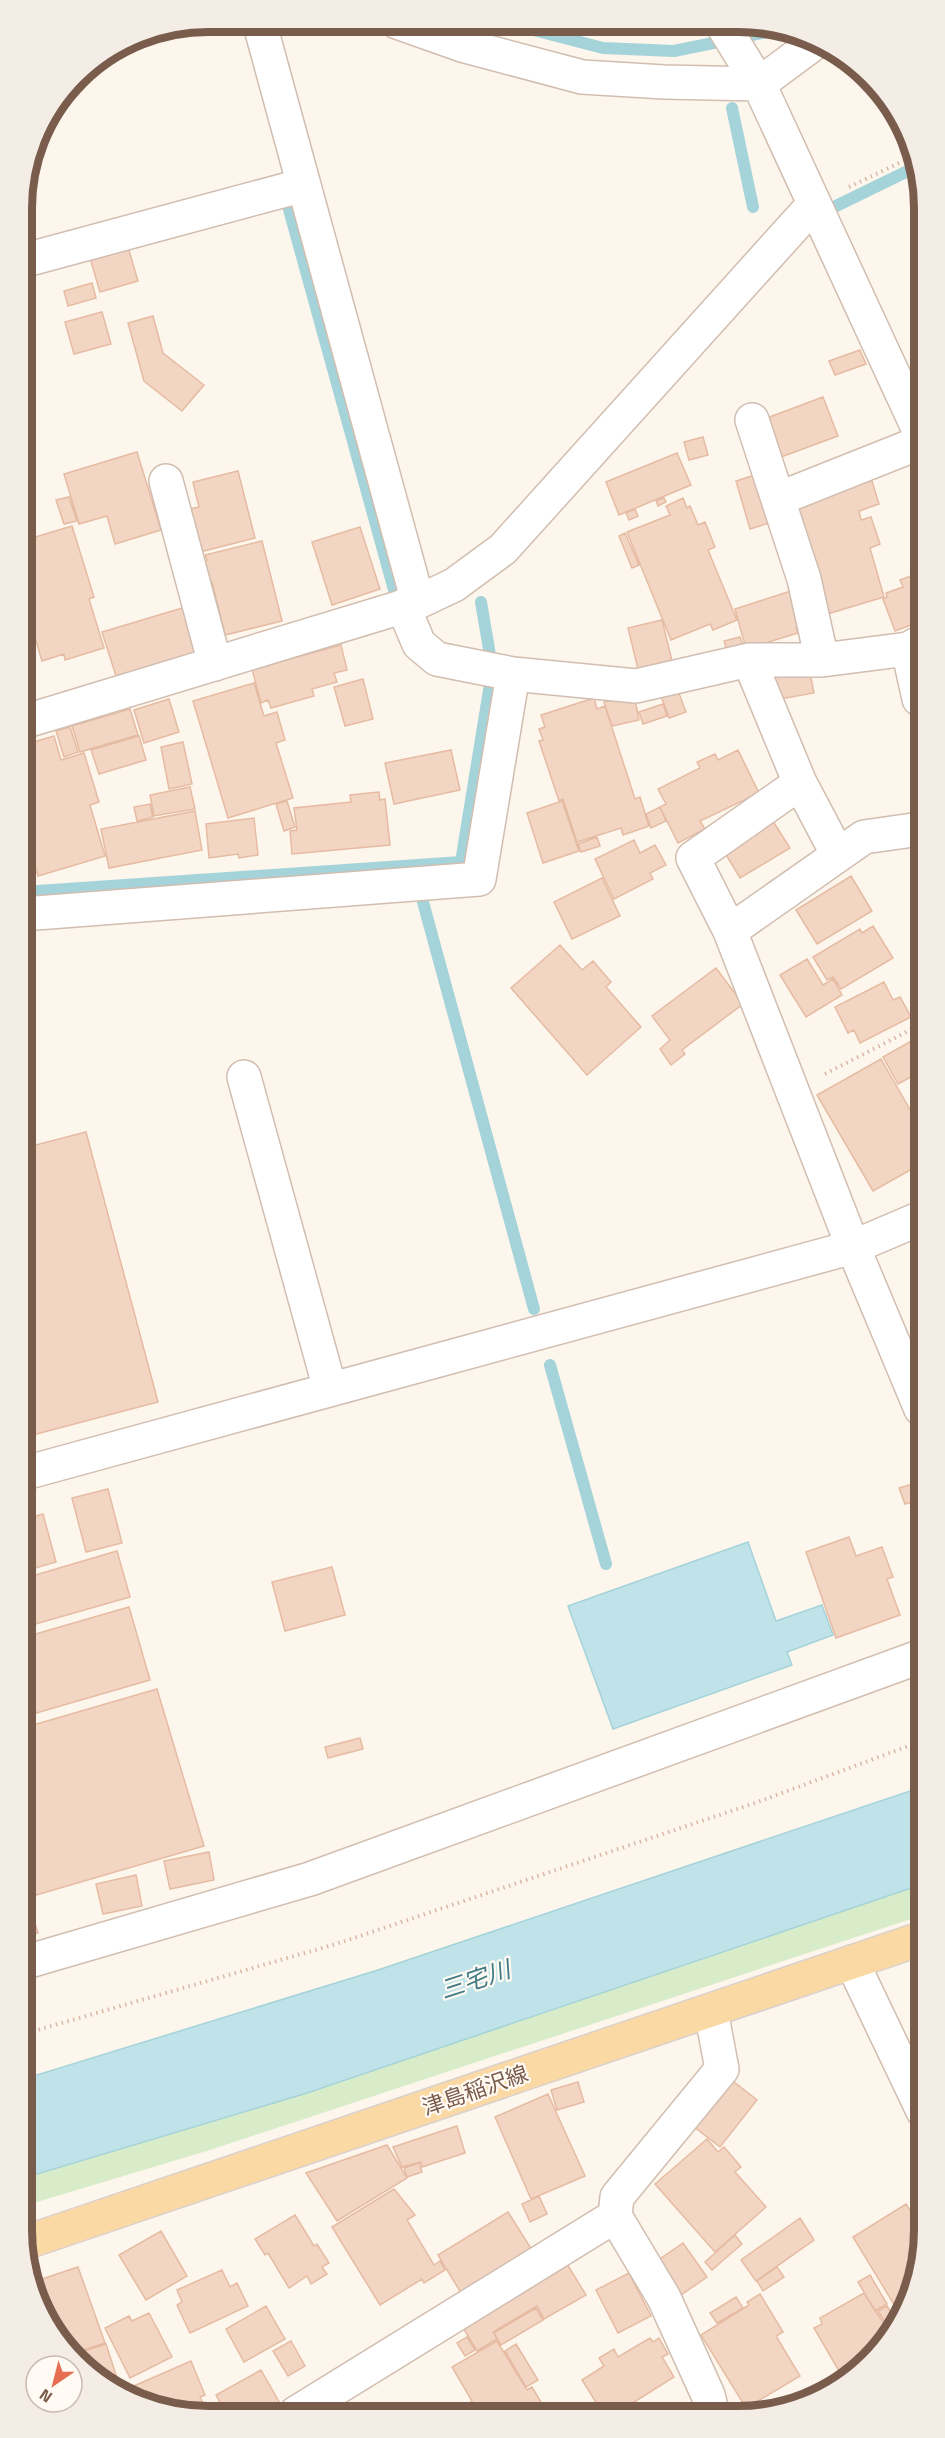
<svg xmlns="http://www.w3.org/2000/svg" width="945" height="2438" viewBox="0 0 945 2438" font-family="'Titillium Web','Noto Sans JP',sans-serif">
<rect width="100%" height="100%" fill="#fdf6ec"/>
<path fill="#d8ecc9" d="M923,1884V1915L210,2150L27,2205V2177L307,2093Z"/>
<path fill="#bfe3e8" stroke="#a5d3da" stroke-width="1.5" d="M748,1542L776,1621L822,1605L833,1635L787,1652L792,1665L613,1729L568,1606Z
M922,1787L923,1884L307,2093L27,2177V2078L378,1970Z"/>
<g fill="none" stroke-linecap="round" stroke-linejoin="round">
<path stroke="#a5d3da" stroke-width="12" d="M507,23L603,48L674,51L767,32L776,26
M732,108L753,207
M288,206L394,590
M834,207L918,166
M481,602L490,655
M23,892L461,862L490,684
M423,902L534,1309
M550,1365L606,1564"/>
</g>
<path fill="#f3d5c3" stroke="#e6bba3" stroke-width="1.5" d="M128,247L138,281L100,292L90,258Z
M92,283L96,298L68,306L64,291Z
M102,312L111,344L74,354L65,322Z
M153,316L163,353L204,385L182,411L144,381L128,323Z
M860,350L866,364L835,375L829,361Z
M823,397L838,436L773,460L759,421Z
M703,437L708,455L689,460L684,442Z
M137,452L161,530L115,544L107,516L79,524L64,474Z
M677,453L691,485L619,515L606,482Z
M238,471L255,538L200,552L189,509L199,507L193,482Z
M761,473L776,521L750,529L736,481Z
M871,478L879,504L859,511L861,520L871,517L880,544L870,548L884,597L824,615L791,507L845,491L843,486Z
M69,497L77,521L64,524L56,500Z
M664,498L666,502L658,506L656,501Z
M683,498L687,508L690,506L698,525L705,522L715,547L708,550L737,620L713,630L710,624L671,640L627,532L670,515L666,506Z
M635,509L638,516L629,520L626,513Z
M72,526L94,597L89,599L104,648L65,660L64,654L42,661L26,607L23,608L22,541Z
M360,527L380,589L332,605L312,542Z
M625,533L639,565L632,568L619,536Z
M262,541L282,621L225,635L212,582L204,584L198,563L207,560L205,555Z
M919,573V622L895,631L883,599L887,597L886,593L903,587L900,580Z
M794,590L806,625L796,628L798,633L746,649L735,609Z
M189,606L204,653L117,679L102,632Z
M662,620L673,665L639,673L628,628Z
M23,636L30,661L23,663Z
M740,637L743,646L727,650L724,641Z
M341,645L347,670L334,673L337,682L312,689L314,696L271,708L268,700L261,703L252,669Z
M809,668L814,693L775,700L763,671Z
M363,679L373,719L345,726L334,687Z
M254,683L264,716L277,712L285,740L276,743L293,798L228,818L193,701Z
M677,688L686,712L669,718L660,693Z
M634,695L639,720L612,726L604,702Z
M594,698L597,709L605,706L635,799L640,797L649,826L623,835L621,828L577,842L563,799L559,801L539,741L543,740L539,729L545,727L541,715Z
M169,699L179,732L144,743L134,710Z
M663,704L667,716L643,724L639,712Z
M130,709L138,735L80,752L72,726Z
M70,727L78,752L64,757L56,731Z
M54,736L61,760L84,753L99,802L90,805L105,856L38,876L23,826V745Z
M139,736L146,760L99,774L91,750Z
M183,742L192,784L169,789L161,747Z
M451,750L460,790L394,804L385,763Z
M738,750L759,793L700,821L705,829L678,843L660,807L666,804L658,789L700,768L697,762L715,754L718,760Z
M190,787L195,809L154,816L150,795Z
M379,792L380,800L385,799L390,845L292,854L290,831L297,830L294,808L351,802L350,795Z
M287,801L295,827L284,831L276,804Z
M562,801L579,851L543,863L527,813Z
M150,804L153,817L137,821L134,807Z
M660,807L666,821L651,828L646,814Z
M195,811L202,850L109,868L101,829Z
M254,818L258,855L239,858L238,854L209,858L206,824Z
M771,818L790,848L740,878L722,848Z
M597,837L600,846L581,852L578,844Z
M634,840L640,853L655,845L666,865L650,873L653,879L614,899L595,859Z
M851,876L872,911L817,944L796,910Z
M602,878L620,916L572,939L554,902Z
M873,926L893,958L841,989L833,977L827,980L813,957L860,929L862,933Z
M560,945L582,970L593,961L611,982L606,987L641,1027L587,1075L511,988Z
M807,959L823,985L833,979L842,995L806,1017L780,975Z
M716,968L743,1004L682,1050L685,1054L671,1065L660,1049L670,1040L652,1016Z
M884,982L893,1000L900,997L911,1017L860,1043L854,1030L848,1033L835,1007Z
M920,1036V1072L898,1084L883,1057Z
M881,1059L920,1127L921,1164L873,1191L817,1095Z
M920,1073V1084L918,1085L914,1077Z
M86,1132L158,1402L25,1437L24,1148Z
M913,1484L919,1500L905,1504L899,1488Z
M108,1489L122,1543L86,1552L72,1498Z
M43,1514L56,1562L25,1571V1519Z
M849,1537L856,1556L882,1547L893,1577L887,1579L900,1615L836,1638L806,1552Z
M117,1551L130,1597L25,1627V1578Z
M922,1562V1591L913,1565Z
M332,1567L345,1615L285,1631L272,1582Z
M129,1607L150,1680L26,1716L25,1637Z
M157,1689L204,1846L26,1898V1727Z
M360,1738L363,1749L328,1758L325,1747Z
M209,1852L214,1880L170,1889L164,1861Z
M136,1875L142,1906L103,1914L96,1884Z
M30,1907L38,1933L26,1936V1908Z
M729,2078L757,2100L720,2147L693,2126Z
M578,2082L584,2102L557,2110L551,2090Z
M548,2094L585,2176L531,2199L495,2117Z
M457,2126L465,2153L422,2167L421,2162L402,2167L393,2147Z
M707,2139L718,2152L724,2147L741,2167L735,2172L766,2207L715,2252L655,2184Z
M387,2145L407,2178L337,2221L306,2173Z
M419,2163L422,2172L407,2177L404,2168Z
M394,2189L415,2215L407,2220L434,2265L440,2261L445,2270L424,2283L422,2279L380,2305L332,2227Z
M539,2196L547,2214L530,2222L522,2204Z
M906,2204L924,2232V2238L919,2240L923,2246L910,2301L901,2316L853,2237Z
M508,2212L532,2250L461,2293L438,2255Z
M295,2215L314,2246L317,2244L329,2263L322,2267L327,2274L311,2284L307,2276L289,2288L268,2253L265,2255L255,2239Z
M800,2218L814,2240L756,2281L741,2260Z
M161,2231L187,2276L146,2300L119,2255Z
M735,2235L742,2244L712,2270L705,2262Z
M683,2243L707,2277L681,2295L657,2261Z
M567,2264L586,2295L544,2319L537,2306L493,2332L497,2339L477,2351L462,2326Z
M78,2267L105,2343L71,2354L46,2311L36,2281Z
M777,2267L784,2277L763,2291L757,2281Z
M222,2270L230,2287L237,2283L248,2306L190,2333L177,2305L182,2302L177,2290Z
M629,2273L651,2316L618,2333L596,2290Z
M870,2275L887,2304L875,2311L858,2282Z
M864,2293L890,2333L883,2345L839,2371L814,2328L822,2324L820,2318Z
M760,2294L783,2332L776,2336L800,2376L746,2408L701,2335L749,2305L747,2302Z
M736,2297L743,2308L717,2323L710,2313Z
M266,2306L285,2339L244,2362L226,2329Z
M887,2306L897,2322L891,2332L878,2311Z
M536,2308L543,2320L501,2345L494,2333Z
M149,2313L172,2357L130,2378L105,2328L129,2316L132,2321Z
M467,2337L475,2350L465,2356L457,2343Z
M650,2338L653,2342L659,2338L668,2354L662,2357L674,2377L620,2411L602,2412L582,2380L604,2366L599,2358L614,2349L618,2357Z
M291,2341L305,2366L288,2376L273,2351Z
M497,2341L527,2390L532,2387L547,2412H474L469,2403L472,2401L452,2367Z
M106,2344L118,2381L107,2384L76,2362L72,2355Z
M516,2344L538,2380L526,2387L505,2351Z
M191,2361L205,2395L200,2397L207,2413H172L132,2400L127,2389Z
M261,2370L282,2407L271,2413H226L216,2395Z
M120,2381L126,2398L108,2386Z"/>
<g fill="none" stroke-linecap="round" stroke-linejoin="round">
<g stroke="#d1beb0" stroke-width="36">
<path id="minor" d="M259,21L418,602
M397,22L462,45L582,77L664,82L759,84L813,44
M722,24L759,84L918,428
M22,261L304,185
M752,420L804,579L822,660
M166,481L215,664
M778,499L919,443
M403,606L419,644L437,659L513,674L636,686L749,660H822L908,649
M919,643L908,649L919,699
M749,660L800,783L838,855
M23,722L418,602L454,585L503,549L814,204
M800,783L693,858L730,931L853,1247L921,1409
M23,914L479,879L513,674
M730,931L864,837L920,829
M244,1077L330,1389
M25,1473L853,1247L921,1218
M26,1962L310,1879L922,1656
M852,1962L923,2111
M711,2011L722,2069L617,2197L615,2216L664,2298L708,2395L712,2411
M296,2413L615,2216"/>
</g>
<g stroke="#dad1cd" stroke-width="36">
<path id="major" d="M27,2242L923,1938"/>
</g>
<path stroke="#d9b8a5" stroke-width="4" stroke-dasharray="1.5 4.5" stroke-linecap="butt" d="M591,23L622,28L686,27
M849,187L916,155
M919,868L920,881
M825,1074L920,1025
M27,2033L336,1944L755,1803L922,1741"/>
<use href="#minor" stroke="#fff" stroke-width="33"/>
<use href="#major" stroke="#fbd9a5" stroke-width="33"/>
</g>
<g text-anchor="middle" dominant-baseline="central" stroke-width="4.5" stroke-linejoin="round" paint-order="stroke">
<g font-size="22" fill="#7a5c4d" stroke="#fffaf3">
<text transform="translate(475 2090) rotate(-19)">津島稲沢線</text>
</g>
<g font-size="24" font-style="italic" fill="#437c86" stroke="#fffaf3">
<text transform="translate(475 1979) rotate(-18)">三宅川</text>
</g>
</g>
<path d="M0 0H945V2438H0ZM208 32H738A176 176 0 0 1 914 208V2230A176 176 0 0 1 738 2406H208A176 176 0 0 1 32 2230V208A176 176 0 0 1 208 32Z" fill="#f4ede6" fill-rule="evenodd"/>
<path fill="none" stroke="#7a5c4d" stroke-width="8" d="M208 32H738A176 176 0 0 1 914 208V2230A176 176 0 0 1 738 2406H208A176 176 0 0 1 32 2230V208A176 176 0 0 1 208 32Z"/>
<g transform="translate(54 2384) rotate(215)"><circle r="28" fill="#fffaf3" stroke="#cabbb1" stroke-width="1.5"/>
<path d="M0-4.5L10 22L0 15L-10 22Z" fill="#e76f51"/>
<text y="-9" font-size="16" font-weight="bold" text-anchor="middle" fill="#7a5c4d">N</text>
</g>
</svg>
